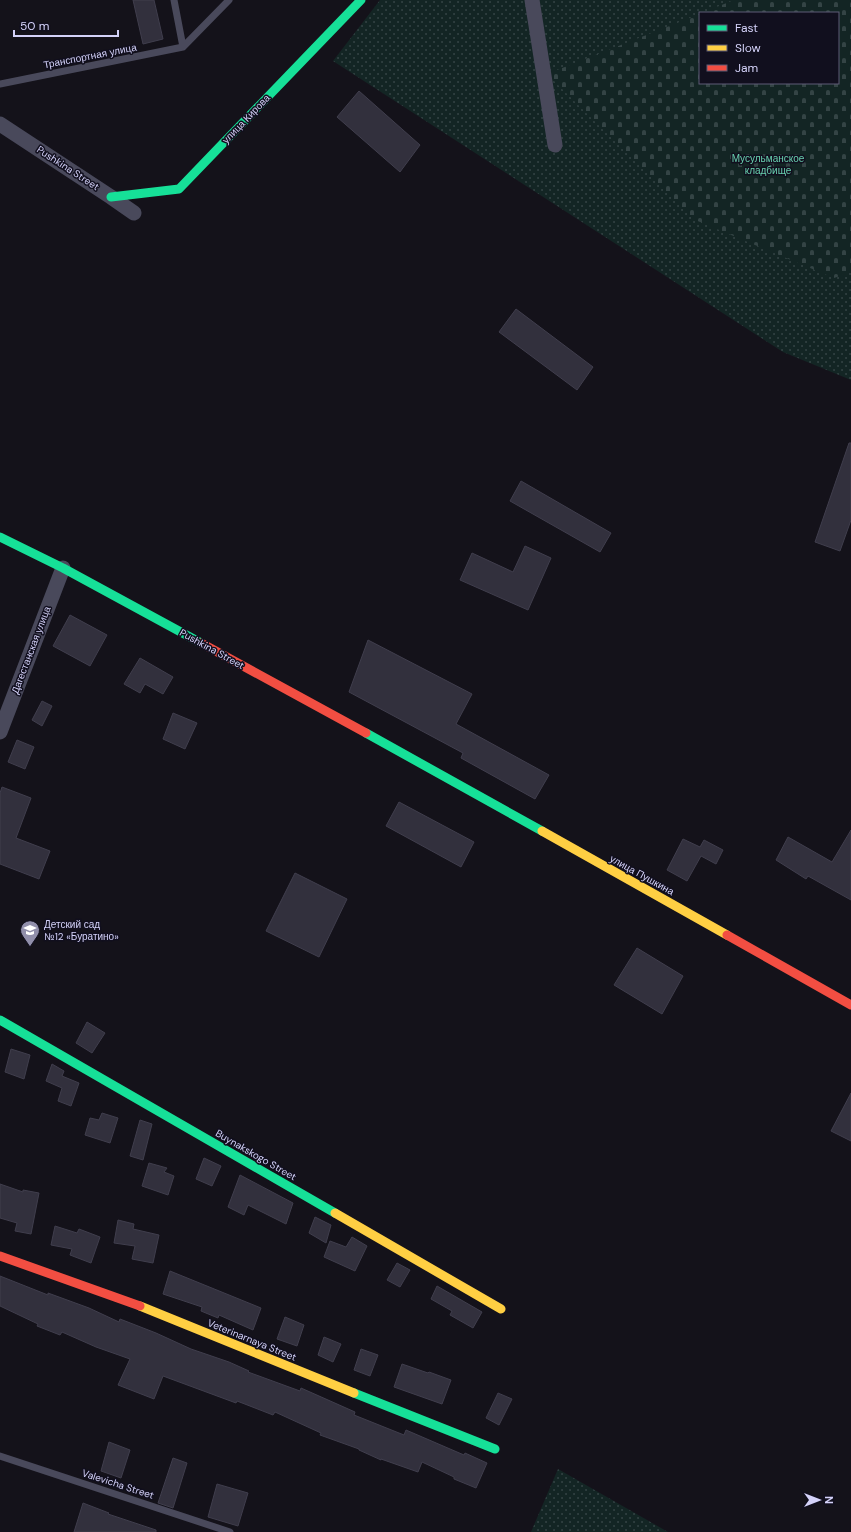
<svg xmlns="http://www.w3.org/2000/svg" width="851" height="1532" viewBox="0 0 851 1532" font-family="'DM Sans',sans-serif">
<defs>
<pattern id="grass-dots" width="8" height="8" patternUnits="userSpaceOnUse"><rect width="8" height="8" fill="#132524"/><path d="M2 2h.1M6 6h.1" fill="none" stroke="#344445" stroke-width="1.8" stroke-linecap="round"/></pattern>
<pattern id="cemetery-stones" width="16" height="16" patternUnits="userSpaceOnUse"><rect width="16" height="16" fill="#132524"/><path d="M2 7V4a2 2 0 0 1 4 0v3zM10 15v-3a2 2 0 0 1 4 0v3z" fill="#344445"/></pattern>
</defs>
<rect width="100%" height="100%" fill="#14121a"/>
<path fill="url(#grass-dots)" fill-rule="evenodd" d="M380,0H851V380L783,352L333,61ZM700,13H838V83H700Z
M558,1469L668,1532H531Z"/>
<path fill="url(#cemetery-stones)" d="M734,0H851V272L834,278L693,219L547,74L700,14V83H838V13H702Z"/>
<path fill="#32303d" stroke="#403e4d" d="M133,0H154L163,39L143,44Z
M359,91L420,145L400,172L337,117Z
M516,309L593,367L577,390L499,332Z
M849,443H851V520L840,551L815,542Z
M521,481L611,533L600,552L510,501Z
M525,546L551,558L528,610L460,580L472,553L513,572Z
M70,615L107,635L90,666L53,646Z
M368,640L472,694L456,724L549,775L535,799L461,758L463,753L349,692Z
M140,658L173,677L163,694L145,684L140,693L124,684Z
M42,701L52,706L42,726L32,720Z
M173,713L197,723L185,749L163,739Z
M17,740L34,747L25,769L8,762Z
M2,787L31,798L16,838L50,851L39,879L0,864V793Z
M399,802L474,842L461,867L386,826Z
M851,830V900L808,876L806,879L776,860L788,837L832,862Z
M683,839L700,847L704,840L723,850L716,864L701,856L687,881L667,870Z
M295,873L347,899L319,957L266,931Z
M637,948L683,976L662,1014L614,985Z
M87,1022L105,1033L92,1053L76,1043Z
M11,1049L30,1055L24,1079L5,1072Z
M52,1064L64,1071L62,1076L79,1083L71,1106L58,1101L62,1088L46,1081Z
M851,1093V1141L831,1131Z
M102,1113L118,1118L110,1143L85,1135L90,1118L99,1120Z
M140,1120L152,1124L143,1160L130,1156Z
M204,1158L221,1166L212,1186L196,1179Z
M149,1163L167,1168L164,1172L174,1176L168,1195L142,1186Z
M240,1175L293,1203L286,1224L248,1205L244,1215L228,1207Z
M0,1184L23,1192V1190L39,1193L31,1234L15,1231L17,1223L0,1218Z
M315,1217L331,1225L326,1243L309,1233Z
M118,1220L134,1224L133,1229L159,1235L153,1263L132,1259L135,1246L114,1243Z
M55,1226L77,1233L79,1229L100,1237L91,1263L70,1255L72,1249L51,1245Z
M352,1237L367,1246L355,1271L324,1257L330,1241L346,1247Z
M397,1263L410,1270L400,1287L387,1280Z
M170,1271L261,1308L253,1330L219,1315L218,1318L201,1311L202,1307L163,1294Z
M0,1276L48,1295V1293L89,1308L119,1322L120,1319L156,1333L191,1349L229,1362L249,1371L248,1372L300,1391L301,1388L355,1412L354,1415L404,1435L406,1430L464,1455L465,1453L487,1463L476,1488L454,1479V1477L422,1462L418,1472L381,1459V1460L359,1450V1449L320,1435L321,1433L275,1412L273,1415L237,1401L236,1403L163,1376L154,1399L118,1385L130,1359L96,1347L62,1332L60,1335L37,1326L38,1324L0,1306Z
M437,1286L482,1312L473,1328L450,1315L452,1311L431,1299Z
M285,1317L304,1325L297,1346L277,1339Z
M324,1337L341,1344L333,1362L318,1355Z
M361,1349L378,1355L370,1376L354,1370Z
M402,1364L428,1373L429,1372L451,1380L442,1404L394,1387Z
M498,1393L512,1399L499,1425L486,1418Z
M109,1442L130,1450L121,1478L101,1471Z
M173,1458L187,1463L173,1508L158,1503Z
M217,1484L248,1493L238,1526L208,1517Z
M83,1503L109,1513L108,1514L156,1530V1532H74Z"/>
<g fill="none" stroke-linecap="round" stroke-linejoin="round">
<path stroke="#49495b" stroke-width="7" d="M174,0L183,47
M0,84L183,47L229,0
M0,1456L230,1532"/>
<path stroke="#49495b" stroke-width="15" d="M532,0L555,145
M0,124L111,197L134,213
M0,732L63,568"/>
<path stroke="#16e098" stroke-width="9" d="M111,197L179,189L361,0
M0,537L63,568L201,643
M366,733L542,831
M0,1020L335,1213
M354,1393L495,1449"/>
<path stroke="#ffcf43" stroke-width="9" d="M542,831L727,935
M335,1213L501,1309
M140,1306L354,1393"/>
<path stroke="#f24e42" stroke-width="9" d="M201,643L366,733
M727,935L851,1005
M0,1256L140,1306"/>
</g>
<defs>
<g id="school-pin" transform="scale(1)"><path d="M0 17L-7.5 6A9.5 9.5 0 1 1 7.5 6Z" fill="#918fab" stroke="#110f1e"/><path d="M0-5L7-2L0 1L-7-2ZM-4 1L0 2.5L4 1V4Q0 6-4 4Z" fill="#fff"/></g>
</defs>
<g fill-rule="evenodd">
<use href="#school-pin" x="30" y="930"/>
</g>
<g text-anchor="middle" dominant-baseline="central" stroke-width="3" stroke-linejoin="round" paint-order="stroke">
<g font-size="10" fill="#d4d2f9" stroke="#110f1e">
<text transform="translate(90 56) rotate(-11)">Транспортная улица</text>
<text transform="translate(246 119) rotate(-46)">улица Кирова</text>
<text transform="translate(68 168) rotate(33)">Pushkina Street</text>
<text transform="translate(212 649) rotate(29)">Pushkina Street</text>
<text transform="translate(31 650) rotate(-69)">Дагестанская улица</text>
<text transform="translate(642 875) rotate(29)">улица Пушкина</text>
<text transform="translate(256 1155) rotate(30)">Buynakskogo Street</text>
<text transform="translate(252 1340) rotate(22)">Veterinarnaya Street</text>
<text transform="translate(118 1484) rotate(18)">Valevicha Street</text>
</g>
<g font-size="10" fill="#68d0af" stroke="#110f1e">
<text x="768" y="158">Мусульманское<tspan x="768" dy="12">кладбище</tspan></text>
</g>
<g font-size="10" fill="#d4d2f9" stroke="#110f1e" text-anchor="start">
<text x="44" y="924">Детский сад<tspan x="44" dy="12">№12 «Буратино»</tspan></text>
</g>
</g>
<rect x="699" y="12" width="140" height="72" fill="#110f1e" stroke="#5f5d76"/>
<rect x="707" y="25" width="20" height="6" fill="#16e098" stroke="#5f5d76"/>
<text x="735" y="32" font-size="12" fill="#d4d2f9">Fast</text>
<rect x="707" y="45" width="20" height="6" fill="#ffcf43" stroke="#5f5d76"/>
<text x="735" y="52" font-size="12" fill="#d4d2f9">Slow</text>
<rect x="707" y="65" width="20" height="6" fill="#f24e42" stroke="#5f5d76"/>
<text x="735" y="72" font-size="12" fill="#d4d2f9">Jam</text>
<g transform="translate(819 1500) rotate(90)" stroke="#110f1e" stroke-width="3" paint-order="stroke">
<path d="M0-3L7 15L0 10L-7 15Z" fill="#d4d2f9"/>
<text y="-6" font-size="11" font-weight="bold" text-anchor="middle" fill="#d4d2f9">N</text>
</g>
<path d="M14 30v6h104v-6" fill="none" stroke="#d4d2f9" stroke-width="2"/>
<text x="20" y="30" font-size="12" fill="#d4d2f9" stroke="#110f1e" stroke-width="3" paint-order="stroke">50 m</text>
</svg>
